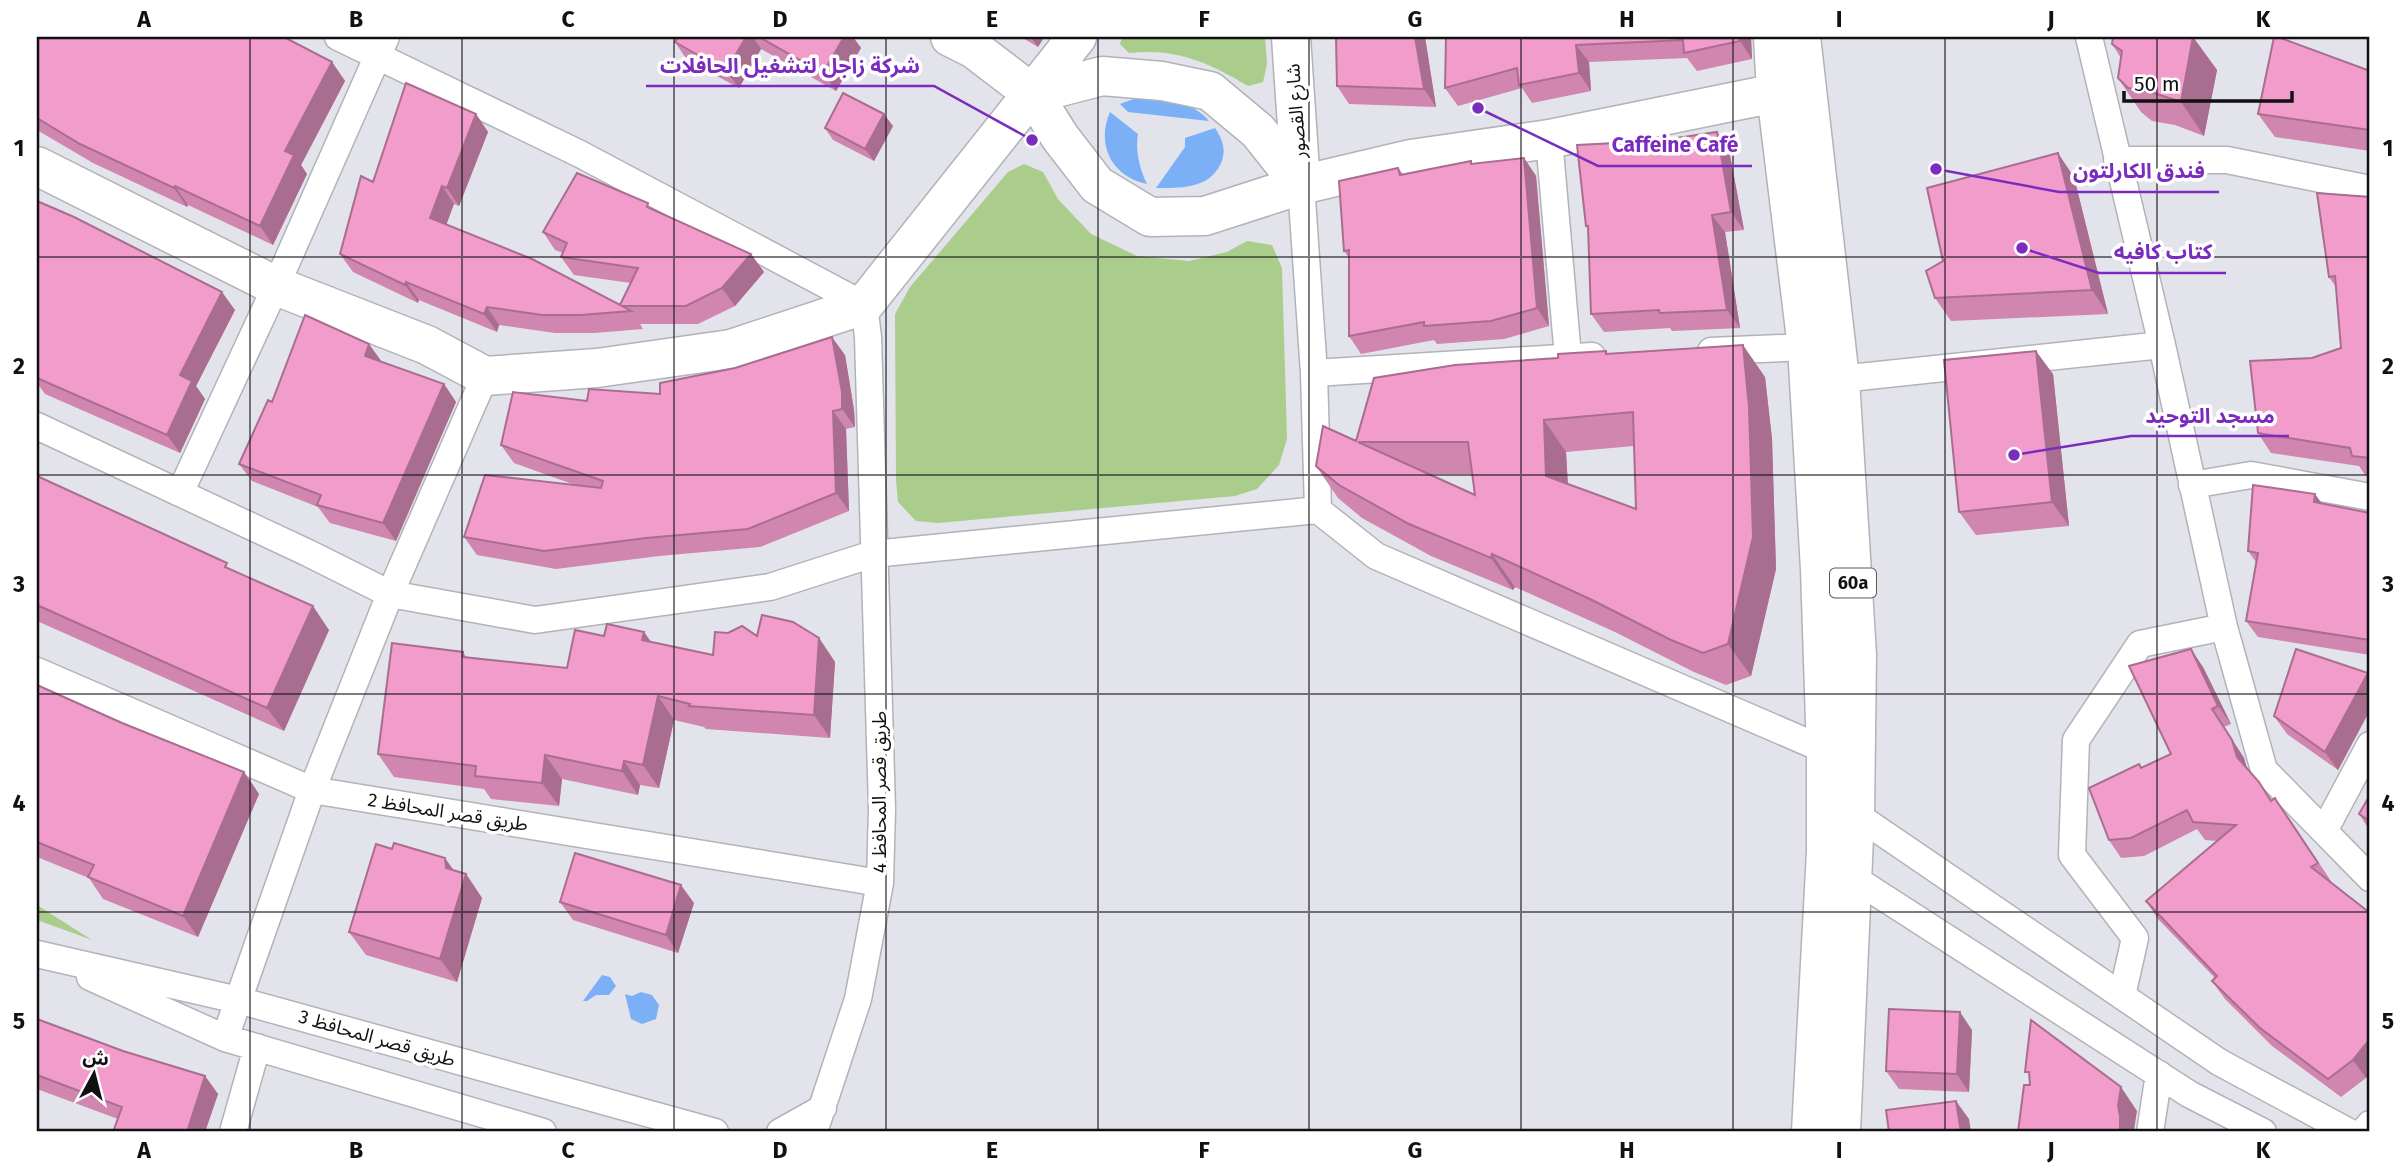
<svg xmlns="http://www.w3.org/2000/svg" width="2407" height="1169" viewBox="0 0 2407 1169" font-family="'Fira Sans','Noto Sans Arabic',sans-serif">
<rect width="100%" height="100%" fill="#e2e3eb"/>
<path fill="#aacd8b" d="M1122,37H1265L1267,64L1263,82L1248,86C1208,62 1176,48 1129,53L1120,44Z
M1024,164L1043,172L1058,199L1091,234L1137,256L1189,261L1227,252L1247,241L1272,245L1282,268L1287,439L1279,465L1257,489L1235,496L938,523L916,521L898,502L896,480L895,314L910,287L1008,172Z
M37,905L92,940L37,920Z"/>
<path fill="#7bb0f7" d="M1139,97C1163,99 1192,100 1209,121L1128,112L1120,104Z
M1110,112L1138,134C1135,150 1140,170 1147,184C1111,176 1096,144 1110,112Z
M1215,128C1223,140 1227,151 1220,165C1208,189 1180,188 1156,188L1185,147V138Z
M602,975L610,977L616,986L609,995H596L587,1001H583Z
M641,992L652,995L659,1005L656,1019L642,1024L631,1019L625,994L632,996Z"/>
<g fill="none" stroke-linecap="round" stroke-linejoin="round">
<g stroke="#b2b3ba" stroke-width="29">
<path id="street" d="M338,37L580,154L864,305L868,337L882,809L880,883L858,999L814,1132
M2089,37L2162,345L2224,627L2264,770L2370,878
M1549,139L1568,357
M2117,160H2227L2370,189
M1301,185L1314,373L1318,510L1376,556L1839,756
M1711,351L1807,347
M1314,373L1592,356
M1840,379L2162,345
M37,426L308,553L390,594L535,620L770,587L873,554L1318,510
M2192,485L2251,475L2370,497
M180,493L276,286L386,37
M37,671L312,790L880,883
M1843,812L1855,814L2219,1062L2349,1132
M2324,831L2370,745
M1840,875L1852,877L2189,1094L2263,1132
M37,954L238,1000L715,1132
M90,977L225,1038L543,1132
M2122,996L2135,938L2072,855L2076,740L2140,644L2224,627
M225,1038L312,790L390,594L485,376
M233,1132L257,1047
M780,1132L823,1108
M2150,1132L2159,1074
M2363,1132L2370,1124"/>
</g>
<g stroke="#b2b3ba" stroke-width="41">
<path id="secondary" d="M950,37L974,49L1033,94
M1291,37L1301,185
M37,166L276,286L427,345L485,376L597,368L731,349L864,305L1077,37
M1301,185L1258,131L1210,91L1162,81L1102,76L1033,94L1060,137L1097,185L1150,217L1205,216L1301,185L1411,159L1549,139L1776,93L1785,80L1791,65"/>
</g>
<g stroke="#b2b3ba" stroke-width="41">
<path id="primary" d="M1773,37L1776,93L1807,347L1820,569L1826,752V851L1811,1132
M1801,37L1840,379L1857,655L1855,814L1841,1132"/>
</g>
<use href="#street" stroke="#fff" stroke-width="26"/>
<use href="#secondary" stroke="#fff" stroke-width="38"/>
<use href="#primary" stroke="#fff" stroke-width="38"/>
</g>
<path fill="#d086af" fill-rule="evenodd" d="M37,37L332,62L345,81L301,165L307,174L273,245L188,205L187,207L93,163L37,130Z
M678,37H853L861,48L836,91L761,49L739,88L687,60L675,42Z
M1021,37H1044L1038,47Z
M1425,37L1436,107L1349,104L1337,86Z
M1446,37H1751L1752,59L1697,71L1687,58L1589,62L1591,91L1532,103L1522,88L1458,106L1445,88Z
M2193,37L2217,70L2204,136L2175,125L2152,121L2141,112L2118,78L2121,58L2112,44Z
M2370,71V151L2275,137L2258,114Z
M476,114L488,132L459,206L454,204L446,225L620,305L631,283L574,275L561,257L563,253L555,250L543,232L653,209L751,254L764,272L735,306L698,324H640L643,329L594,333H555L499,325L497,332L419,300L418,303L353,272L340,254L373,182Z
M893,126L874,161L833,140L825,128Z
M1717,132L1729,150L1744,230L1725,232L1740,328L1672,331L1670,328L1604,332L1591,314L1588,229L1586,226L1657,141Z
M1524,158L1536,176L1549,326L1504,339L1437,344L1434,340L1361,354L1349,336V258L1344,251L1398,168L1403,174L1471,161L1473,164Z
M2074,177L2108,314L1951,321L1935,298L1943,261Z
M2370,197V476L2365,475L2359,466L2271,453L2258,433L2312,358L2341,348L2336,287L2329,277Z
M37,201L235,310L196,386L205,399L180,453L45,394L40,387L37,385Z
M1608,354L1765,377L1772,439L1776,569L1751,676L1726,685L1694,672L1615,632L1515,587L1513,590L1431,556L1362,518L1338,498L1316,466L1356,441ZM1634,446L1636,509L1568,484L1566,452ZM1429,474H1472L1475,495Z
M845,355L854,410L855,427L846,429L849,511L760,547L659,556L556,569L477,555L464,537L575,485L514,463L501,445L587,401L660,394Z
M382,362L444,384L456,402L396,541L330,523L318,507L252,481L239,464L272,402Z
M2053,374L2069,526L1976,535L1959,512Z
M37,476L232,570L329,630L284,731L37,621Z
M2315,494L2322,504L2370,513V655L2258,637L2246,621L2256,562L2248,551Z
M644,632L651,642L713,655L757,636L819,638L835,662L830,738L706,729L704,727L674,720L659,788L640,785L638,795L562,779L559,806L491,799L484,789L394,777L378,754L463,652L467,658L567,668L604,636Z
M2203,667L2231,724L2224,727L2244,758L2247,769L2272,800L2289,818L2331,881H2329L2370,913V1073L2366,1078L2341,1097L2272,1046L2225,999L2212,981L2215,978L2158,919L2146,901L2217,841L2205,840L2197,829L2144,856L2121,858L2109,840L2141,768L2171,754Z
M2368,673L2370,677V710L2338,770L2287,734L2274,716Z
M37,685L122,723L244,772L259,794L198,937L103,899L89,878L37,857Z
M2370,795V831L2359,814Z
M454,871L466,874L482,898L457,982L366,955L349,932Z
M560,902L694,903L678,953L573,920Z
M37,1019L123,1051L205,1076L218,1094L205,1132H113L118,1119L37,1089Z
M1972,1030L1969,1092L1899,1089L1886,1071Z"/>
<path fill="#a96d8f" d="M746,37H753L761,49L739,88L726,71Z
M844,37H853L861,48L836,91L823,73Z
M1031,37H1044L1038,47Z
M1415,37H1425L1436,107L1424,89Z
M1740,37H1751L1752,59L1740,41Z
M2193,37L2217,70L2204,136L2181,102Z
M1576,45L1589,62L1591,91L1579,73Z
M332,62L345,81L301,165L307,174L273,245L260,226L285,151Z
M476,114L488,132L459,206L447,188Z
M884,114L893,126L874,161L865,149Z
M1717,132L1729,150L1744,230L1731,212Z
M2058,153L2074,177L2108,314L2092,290Z
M1524,158L1536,176L1549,326L1537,308Z
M175,186L188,205L187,207L174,188Z
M442,186L454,204L442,236L430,218Z
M1712,215L1725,232L1740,328L1727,310Z
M751,254L764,272L735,306L722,288Z
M406,282L419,300L418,303L405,285Z
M222,292L235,310L196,386L205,399L180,453L167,435L180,375Z
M487,307L499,325L497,332L484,314Z
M832,337L845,355L854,410L855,427L842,409Z
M369,344L382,362L365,356Z
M1743,345L1765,377L1772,439L1776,569L1751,676L1728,644Z
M2036,351L2053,374L2069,526L2052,502Z
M444,384L456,402L396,541L383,523Z
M833,411L846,429L849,511L836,493Z
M1544,420L1566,452L1569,508L1546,476Z
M2315,494L2327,511L2314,502Z
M1492,554L1515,587L1513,590L1491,558Z
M313,606L329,630L284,731L267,708Z
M644,632L660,655L642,640Z
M819,638L835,662L830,738L814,715Z
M2191,649L2203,667L2231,724L2218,706Z
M2368,673L2370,677V710L2338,770L2325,752Z
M658,696L674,720L659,788L643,765Z
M2212,709L2244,758L2249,775L2237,757Z
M545,755L562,779L559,806L542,783Z
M624,761L640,785L638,795L622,771Z
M244,772L259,794L198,937L183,916Z
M445,858L462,882L466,874L482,898L457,982L440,959Z
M681,885L694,903L678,953L666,935Z
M1960,1012L1972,1030L1969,1092L1957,1074Z
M2370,1039V1073L2366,1078L2353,1060Z
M205,1076L218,1094L205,1132H187Z
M2121,1087L2137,1111L2134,1130L2135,1132H2120L2118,1106Z
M1956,1101L1969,1119L1971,1132H1961Z"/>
<path fill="#f29ccc" stroke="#a96d8f" stroke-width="2" fill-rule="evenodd" d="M37,37H284L332,62L285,151L294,155L260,226L175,186L174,188L80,144L37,118Z
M678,37H746L726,71L675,42Z
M759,37H844L823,73Z
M1336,37H1415L1424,89L1337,86Z
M1446,37H1740V41L1684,53L1683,40L1576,45L1579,73L1519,85L1517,68L1445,88Z
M2113,37H2193L2181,102L2151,92L2128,88L2118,78L2122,51L2112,44Z
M2274,37H2278L2370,71V130L2258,114Z
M406,83L476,114L447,188L442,186L430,218L532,259L620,305L638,268L561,257L567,243L543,232L577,173L648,203L647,207L751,254L722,288L686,306H622L631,311L581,315H542L487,307L484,314L406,282L405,285L340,254L361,176L373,182Z
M843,93L884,114L865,149L825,128Z
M1717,132L1731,212L1712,215L1727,310L1660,313L1659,310L1591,314L1588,226H1586L1577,145L1657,141Z
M2058,153L2092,290L1935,298L1926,271L1943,261L1927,188Z
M1524,158L1537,308L1491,321L1424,326V322L1349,336V250L1344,251L1339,181L1398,168L1400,175L1471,161V164Z
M2317,193L2370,197V458L2352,456L2350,448L2258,433L2250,361L2312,358L2341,348L2335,276L2329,277Z
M37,201L74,217L222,292L180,375L192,381L167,435L37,378Z
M305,315L369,344L365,356L444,384L383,523L317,505L321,495L239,464L268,400L272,402Z
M832,337L842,392V409L833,411L836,493L748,529L646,538L544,551L464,537L485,475L601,488L603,481L501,445L513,392L587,401L589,389L660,394V383L735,368Z
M1743,345L1749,407L1753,537L1728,644L1703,653L1671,640L1592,600L1492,554L1491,558L1409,524L1339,485L1316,466L1323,426L1356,441L1374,378L1455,365L1558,358V354L1606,351V354ZM1633,412L1636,509L1546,476L1544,420ZM1358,442H1468L1475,495Z
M2036,351L2052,502L1959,512L1944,360Z
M37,476L227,563L225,567L313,606L267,708L37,605Z
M2253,485L2315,494L2314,502L2370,513V640L2246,621L2258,553L2248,551Z
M762,615L793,622L819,638L814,715L689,706L690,704L658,696L643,765L624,761L622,771L545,755L542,783L475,776L476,766L378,754L392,643L463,652V657L567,668L575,630L604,636L607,624L644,632L642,640L713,655L715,632L728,633L742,626L757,636Z
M2191,649L2218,706L2212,709L2232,740L2237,757L2259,782L2271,801L2275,798L2276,800L2318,863L2311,867L2370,913V1039L2353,1060L2328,1079L2260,1028L2212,981L2217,976L2146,901L2236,825L2193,822L2187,810L2131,838L2109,840L2089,788L2139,764L2141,768L2171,754L2129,666Z
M2296,649L2368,673L2325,752L2274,716Z
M37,685L122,723L244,772L183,916L88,877L94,865L37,842Z
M2370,795V821L2359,814Z
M394,843L445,858L446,868L466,874L440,959L349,932L376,844L392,849Z
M575,853L681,885L666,935L560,902Z
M1889,1009L1960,1012L1957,1074L1886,1071Z
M37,1019L123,1051L205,1076L187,1132H113L122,1107L37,1075Z
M2031,1020L2121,1087L2118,1106L2120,1116V1132H2018L2024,1085H2030L2029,1072H2025Z
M1956,1101L1961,1132H1889L1886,1110Z"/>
<path fill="none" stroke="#111114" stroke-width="2" stroke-opacity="0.55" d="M250,37V1132M462,37V1132M674,37V1132M886,37V1132M1098,37V1132M1309,37V1132M1521,37V1132M1733,37V1132M1945,37V1132M2157,37V1132M37,257H2370M37,475H2370M37,694H2370M37,912H2370"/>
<g text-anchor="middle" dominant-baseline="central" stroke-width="7" stroke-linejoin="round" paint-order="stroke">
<rect fill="#fff" stroke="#58585a" stroke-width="2" x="1830" y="568.5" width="46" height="29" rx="5"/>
<g font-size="18" font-weight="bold" fill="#111114">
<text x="1853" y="583">60a</text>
</g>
<g font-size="19" fill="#111114" stroke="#fff">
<text transform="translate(1296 111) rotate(-94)">شارع القصور</text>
<text transform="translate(879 792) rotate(-90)">طريق قصر المحافظ 4</text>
<text transform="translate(448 812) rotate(9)">طريق قصر المحافظ 2</text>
<text transform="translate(377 1038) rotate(16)">طريق قصر المحافظ 3</text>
</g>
</g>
<path fill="none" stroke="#7b2cbf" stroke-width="2.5" d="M1032 140L934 86H646M1478 108L1598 166H1752M1936 169L2059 192H2219M2022 248L2099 273H2226M2014 455L2131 436H2289"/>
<g fill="#7b2cbf" stroke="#fff" stroke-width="2.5">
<circle cx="1032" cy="140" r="7"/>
<circle cx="1478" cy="108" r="7"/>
<circle cx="1936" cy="169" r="7"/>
<circle cx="2022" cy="248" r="7"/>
<circle cx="2014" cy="455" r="7"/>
</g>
<g font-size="21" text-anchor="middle" font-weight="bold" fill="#7b2cbf" stroke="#fff" stroke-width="7" stroke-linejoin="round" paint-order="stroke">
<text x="790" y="73">شركة زاجل لتشغيل الحافلات</text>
<text x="1675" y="152">Caffeine Café</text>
<text x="2139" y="178">فندق الكارلتون</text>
<text x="2163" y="259">كتاب كافيه</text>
<text x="2210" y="423">مسجد التوحيد</text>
</g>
<rect width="2407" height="1169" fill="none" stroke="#ffffff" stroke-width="77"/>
<g transform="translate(94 1074) rotate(7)" stroke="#ffffff" stroke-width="5" paint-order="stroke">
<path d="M0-5L12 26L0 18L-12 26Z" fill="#111114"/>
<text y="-10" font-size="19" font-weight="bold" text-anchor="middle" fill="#111114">ش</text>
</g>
<path d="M2124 91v10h168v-10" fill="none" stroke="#111114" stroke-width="3.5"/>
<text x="2134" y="91" font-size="21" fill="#111114" stroke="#ffffff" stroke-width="5" paint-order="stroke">50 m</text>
<rect x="38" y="38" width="2330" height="1092" fill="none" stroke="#111114" stroke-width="2.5"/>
<g font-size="23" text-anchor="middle" font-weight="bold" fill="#111114">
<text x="144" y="27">A</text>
<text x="356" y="27">B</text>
<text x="568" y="27">C</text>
<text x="780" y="27">D</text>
<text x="992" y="27">E</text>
<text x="1204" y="27">F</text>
<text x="1415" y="27">G</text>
<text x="1627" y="27">H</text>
<text x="1839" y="27">I</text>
<text x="2051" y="27">J</text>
<text x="2263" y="27">K</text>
<text x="19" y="156">1</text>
<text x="2388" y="156">1</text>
<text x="19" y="374">2</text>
<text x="2388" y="374">2</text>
<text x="19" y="592">3</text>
<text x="2388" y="592">3</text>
<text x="19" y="811">4</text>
<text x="2388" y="811">4</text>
<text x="19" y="1029">5</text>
<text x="2388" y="1029">5</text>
<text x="144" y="1158">A</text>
<text x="356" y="1158">B</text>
<text x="568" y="1158">C</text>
<text x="780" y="1158">D</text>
<text x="992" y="1158">E</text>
<text x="1204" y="1158">F</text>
<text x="1415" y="1158">G</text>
<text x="1627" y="1158">H</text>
<text x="1839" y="1158">I</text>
<text x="2051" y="1158">J</text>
<text x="2263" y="1158">K</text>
</g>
</svg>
